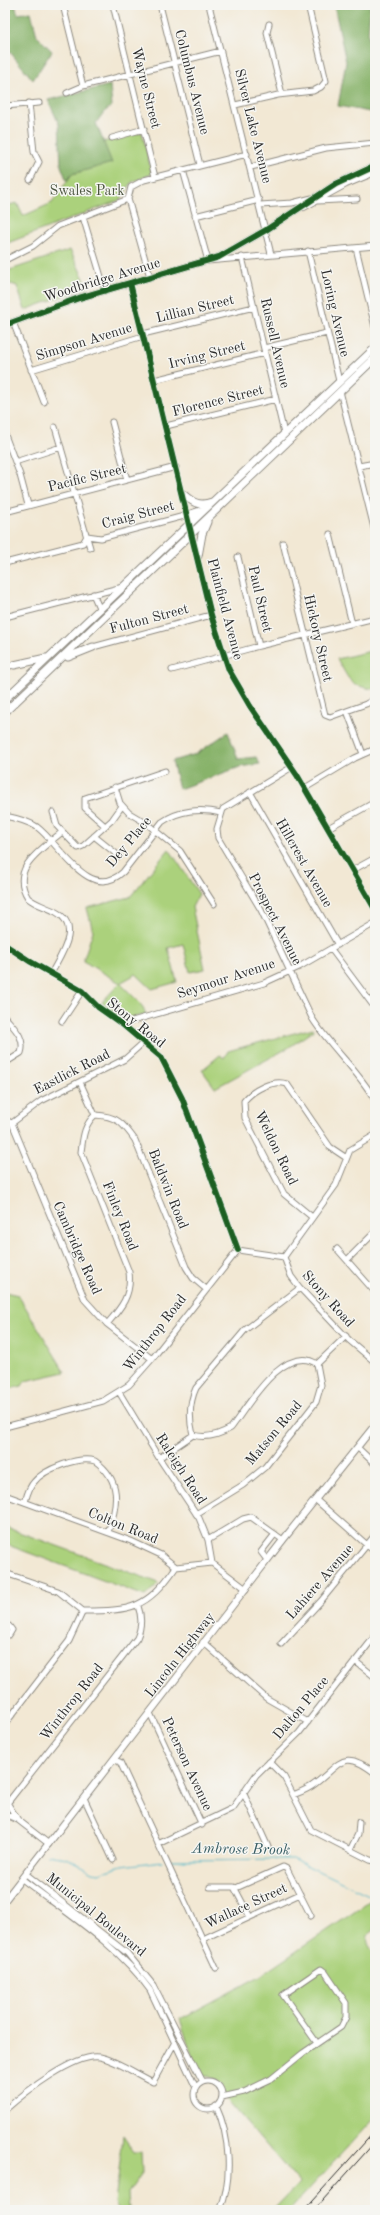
<svg xmlns="http://www.w3.org/2000/svg" width="380" height="2215" viewBox="0 0 380 2215" font-family="'Old Standard TT',serif">
<rect width="100%" height="100%" fill="#f6f6f2"/>
<filter id="ink" filterUnits="userSpaceOnUse"><feTurbulence type="fractalNoise" baseFrequency=".025" numOctaves="2"/><feDisplacementMap in="SourceGraphic" scale="8" xChannelSelector="R" yChannelSelector="G"/><feConvolveMatrix kernelMatrix="1 2 1 2 8 2 1 2 1" color-interpolation-filters="sRGB"/></filter>
<filter id="wash" filterUnits="userSpaceOnUse"><feTurbulence type="fractalNoise" baseFrequency=".012" numOctaves="4" result="noise"/><feDisplacementMap in="SourceGraphic" scale="16" xChannelSelector="R" yChannelSelector="G"/><feGaussianBlur stdDeviation="0.9" result="paint"/><feColorMatrix in="noise" values="0 0 0 0 0 0 0 0 0 0 0 0 0 0 0 0 0 1.4 0 .05"/><feComposite in="paint" operator="in"/></filter>
<g filter="url(#wash)">
<rect width="100%" height="100%" fill="#f2e8d4"/>
<path fill="#abd17b" stroke="#6b7e53" d="M142,132L152,174L132,182L120,200L5,244V204V206L17,203L23,216L52,203L72,174L111,163L103,142Z
M70,250L88,287L25,310L17,286L11,284L5,286V270L7,271Z
M371,651L375,653V689C348,686 350,680 337,659Z
M169,849L199,894L192,907L205,969L190,972L183,944L168,948L177,982L152,989L136,974L120,983L140,1003L146,1014C120,1022 122,1020 102,1002L120,983L83,961L93,931L87,908L130,897Z
M313,1028L314,1030L288,1048L215,1088L202,1070L220,1055L224,1058L228,1051Z
M5,1292L18,1295L65,1372L25,1381L22,1386L5,1390Z
M5,1527L159,1583L145,1596L5,1544Z
M375,1898V1929C363,1935 367,1946 375,1953V2117L290,2210H273L299,2183L224,2096L222,2084L208,2076L198,2074L180,2019L260,1976Z
M123,2136L134,2152H141L142,2173L128,2193L129,2210H119L115,2203Z"/>
<path fill="#88b36b" stroke="#5a6f4b" d="M5,5H15L18,14L31,12L37,36L52,51L33,80L5,46Z
M334,5H370L368,37L375,60V113L338,106L346,62Z
M110,85L112,106L104,112L96,123L112,163L72,174L67,181L61,166L59,124L48,100Z
M228,732L238,759L256,757L260,764L240,767L179,789L172,761L196,754Z"/>
<g fill="none" stroke-linecap="round" stroke-linejoin="round">
<path stroke="#49b3c7" stroke-width="1" d="M48,1855L67,1858L93,1872L99,1873L122,1866L162,1861
M171,1860L293,1859L375,1898"/>
</g>
</g>
<g filter="url(#ink)">
<g fill="none" stroke-linecap="round" stroke-linejoin="round">
<g stroke="#8e8a80" stroke-width="7">
<path id="minor" d="M63,5L83,86
M113,5L155,177
M160,5L200,165
M209,5L271,254
M269,24L267,33L282,94
M67,93L83,86L221,51
M29,103L34,152L39,162L30,180
M235,105L278,95L313,91L321,87L326,81L308,5
M5,106L39,103
M112,138L144,129
M251,167L326,148L375,143
M183,170L208,261L375,246
M318,201L357,199
M260,205L292,203L312,198
M195,216L259,200
M83,217L105,290
M356,248L375,327
M308,251L339,381
M242,257L284,433
M5,260L33,246L58,226L128,199
M150,277L128,199L131,187L144,180L247,154
M130,283L211,615L229,670L250,706L297,775L375,909
M13,322L44,402
M143,334L254,307
M264,348L327,333
M31,370L143,336
M154,380L265,353
M340,391L375,532
M112,422L127,480
M166,426L276,399
M55,427L90,548
M5,435L20,475L28,505
M15,462L61,447
M359,466L375,463
M5,512L176,467
M330,534L352,624
M87,536L101,538L188,515
M283,543L325,715L330,717L366,704L371,701
M238,557L259,646
M5,563L83,543L87,536
M93,594L100,610
M5,617L123,587
M93,647L211,615
M5,667L14,665
M172,670L259,646L375,618
M347,711L363,754
M292,767L223,809L217,829L218,838L261,910L312,1018C330,1047 358,1070 375,1100
M115,787L120,803L129,813L146,823L180,851L214,904
M305,788L355,758L375,749
M250,792L338,945
M53,812L57,826L78,848L83,846L112,820L122,806
M5,816C15,818 28,821 37,827C61,845 89,903 123,872L162,822C179,810 201,808 221,813
M105,826L85,808V798L165,771
M328,828L375,802
M94,836L119,856
M353,870L375,858
M5,945L31,962L82,991L98,1007L122,1024L161,1057L182,1098L238,1250
M331,949L375,1008
M52,972C61,955 82,926 56,912C47,907 36,905 28,898C9,868 41,850 62,832
M5,1017C14,1028 26,1038 21,1053L5,1063
M62,1021L82,991
M122,1024L264,983L299,967L375,923
M80,1082L95,1115
M95,1115C84,1125 83,1137 81,1152L129,1272C132,1295 121,1308 107,1324
M95,1115C117,1116 123,1123 135,1140L186,1267L193,1278L206,1289
M5,1120L12,1123
M12,1123L85,1300L107,1324L152,1359
M12,1123L41,1101L125,1059L143,1043
M312,1217L284,1194L245,1118L244,1101C253,1090 273,1079 287,1084L330,1147L345,1157
M337,1249L375,1292
M238,1250L284,1257L291,1276L300,1288L349,1340L375,1362
M284,1257L336,1185L350,1150L375,1135
M347,1260L375,1232
M317,1364L346,1336
M119,1392L159,1458L199,1518L208,1540L212,1563
M5,1427L103,1401L129,1385L152,1359L238,1250
M193,1435C189,1419 189,1403 196,1388L245,1330L300,1288
M358,1448L375,1464
M159,1458L193,1435C207,1439 219,1435 231,1428C247,1407 284,1342 317,1364
M5,1495L131,1541L161,1555L176,1567L212,1563L246,1589
M316,1500L375,1552
M25,1502C27,1495 29,1487 34,1482C44,1469 79,1456 95,1461C122,1480 118,1505 108,1532
M196,1514L243,1485L265,1467L316,1402L321,1385L317,1364
M208,1540L243,1519L251,1517L283,1540
M267,1560L261,1552L275,1534
M5,1573L58,1591L83,1611
M83,1611C131,1611 147,1609 176,1567
M5,1627L9,1626L12,1630L9,1635L5,1634
M203,1642L266,1698L308,1722
M281,1644L321,1601L375,1535
M355,1661L375,1677
M150,1713L202,1825
M5,1724L69,1641L83,1611
M114,1760L120,1762L216,1968
M269,1762L284,1777L311,1830L370,1860L375,1861
M243,1792L268,1847
M293,1795C301,1792 309,1789 316,1783C341,1764 343,1748 375,1773
M84,1798L113,1860
M8,1804L18,1820
M5,1806L137,1638C142,1626 142,1617 138,1606
M5,1814L18,1820L49,1844
M158,1844L233,1808L256,1775L299,1733L375,1636
M350,1850L358,1834L359,1822
M26,1874L127,1953L154,1986L203,2082
M22,1879C66,1913 117,1944 150,1990L196,2088
M210,1887H234L250,1917
M236,1888L283,1867L287,1869L311,1916
M203,1939L300,1894
M194 2095a14 14 0 1 1 28 0a14 14 0 1 1-28 0Z
M222,2097L244,2092L271,2079L303,2053L341,2027L346,2017V2003L325,1972L321,1969L283,1995L317,2043
M216,2106C230,2136 233,2180 220,2210
M5,2110C24,2093 75,2053 100,2057C116,2060 138,2075 153,2082L175,2042"/>
</g>
<g stroke="#8e8a80" stroke-width="8">
<path id="major" d="M304,207L346,184L375,172
M5,325L79,298L219,257L266,230L336,184L375,166
M5,1900L283,1540L375,1425"/>
</g>
<g stroke="#8e8a80" stroke-width="9">
<path id="highway" d="M183,494C192,502 199,507 212,502
M188,515L203,510
M198,556L202,534L207,522
M68,657L93,647
M14,665L46,658
M5,699L375,348
M5,712L375,358"/>
</g>
<use href="#minor" stroke="#fff" stroke-width="5"/>
<use href="#major" stroke="#fff" stroke-width="6"/>
<use href="#highway" stroke="#fff" stroke-width="7"/>
<path stroke="#2b2b2b" stroke-width="1" d="M304,2210L375,2131
M314,2210L375,2142"/>
<g stroke="#f6f6f2" stroke-width="8">
<path id="cycleway" d="M130,283L211,615L229,670L250,706L297,775L375,909
M5,325L79,298L219,257L266,230L336,184L375,166
M5,945L31,962L82,991L98,1007L122,1024L161,1057L182,1098L238,1250"/>
</g>
<use href="#cycleway" stroke="#1b5e20" stroke-width="6"/>
</g>
</g>
<g text-anchor="middle" dominant-baseline="central" stroke-width="3" stroke-linejoin="round" paint-order="stroke">
<g font-size="14" fill="#2b2b2b" stroke="#f6f6f2">
<text transform="translate(192 82) rotate(76)">Columbus Avenue</text>
<text transform="translate(146 88) rotate(76)">Wayne Street</text>
<text transform="translate(253 126) rotate(76)">Silver Lake Avenue</text>
<text transform="translate(102 280) rotate(-17)">Woodbridge Avenue</text>
<text transform="translate(195 309) rotate(-14)">Lillian Street</text>
<text transform="translate(335 313) rotate(77)">Loring Avenue</text>
<text transform="translate(84 342) rotate(-17)">Simpson Avenue</text>
<text transform="translate(275 343) rotate(77)">Russell Avenue</text>
<text transform="translate(207 355) rotate(-14)">Irving Street</text>
<text transform="translate(218 401) rotate(-14)">Florence Street</text>
<text transform="translate(87 478) rotate(-14)">Pacific Street</text>
<text transform="translate(138 515) rotate(-15)">Craig Street</text>
<text transform="translate(260 599) rotate(77)">Paul Street</text>
<text transform="translate(225 609) rotate(75)">Plainfield Avenue</text>
<text transform="translate(149 619) rotate(-15)">Fulton Street</text>
<text transform="translate(318 638) rotate(77)">Hickory Street</text>
<text transform="translate(129 842) rotate(-50)">Dey Place</text>
<text transform="translate(304 863) rotate(60)">Hillcrest Avenue</text>
<text transform="translate(275 919) rotate(63)">Prospect Avenue</text>
<text transform="translate(226 979) rotate(-18)">Seymour Avenue</text>
<text transform="translate(136 1023) rotate(39)">Stony Road</text>
<text transform="translate(72 1072) rotate(-27)">Eastlick Road</text>
<text transform="translate(276 1148) rotate(64)">Weldon Road</text>
<text transform="translate(168 1189) rotate(68)">Baldwin Road</text>
<text transform="translate(120 1216) rotate(68)">Finley Road</text>
<text transform="translate(77 1248) rotate(66)">Cambridge Road</text>
<text transform="translate(328 1299) rotate(48)">Stony Road</text>
<text transform="translate(155 1333) rotate(-52)">Winthrop Road</text>
<text transform="translate(274 1433) rotate(-50)">Matson Road</text>
<text transform="translate(181 1469) rotate(57)">Raleigh Road</text>
<text transform="translate(123 1526) rotate(22)">Colton Road</text>
<text transform="translate(320 1582) rotate(-49)">Lahiere Avenue</text>
<text transform="translate(180 1655) rotate(-52)">Lincoln Highway</text>
<text transform="translate(72 1702) rotate(-52)">Winthrop Road</text>
<text transform="translate(301 1708) rotate(-50)">Dalton Place</text>
<text transform="translate(187 1764) rotate(65)">Peterson Avenue</text>
<text transform="translate(246 1906) rotate(-25)">Wallace Street</text>
<text transform="translate(96 1915) rotate(39)">Municipal Boulevard</text>
</g>
<g font-size="14" fill="#4b543f" stroke="#f6f6f2">
<text x="87" y="191">Swales Park</text>
</g>
<g font-size="15" font-style="italic" fill="#365b62" stroke="#f6f6f2">
<text transform="translate(241 1850) rotate(1)">Ambrose Brook</text>
</g>
</g>
<rect width="380" height="2215" fill="none" stroke="#f6f6f2" stroke-width="20"/>
</svg>
